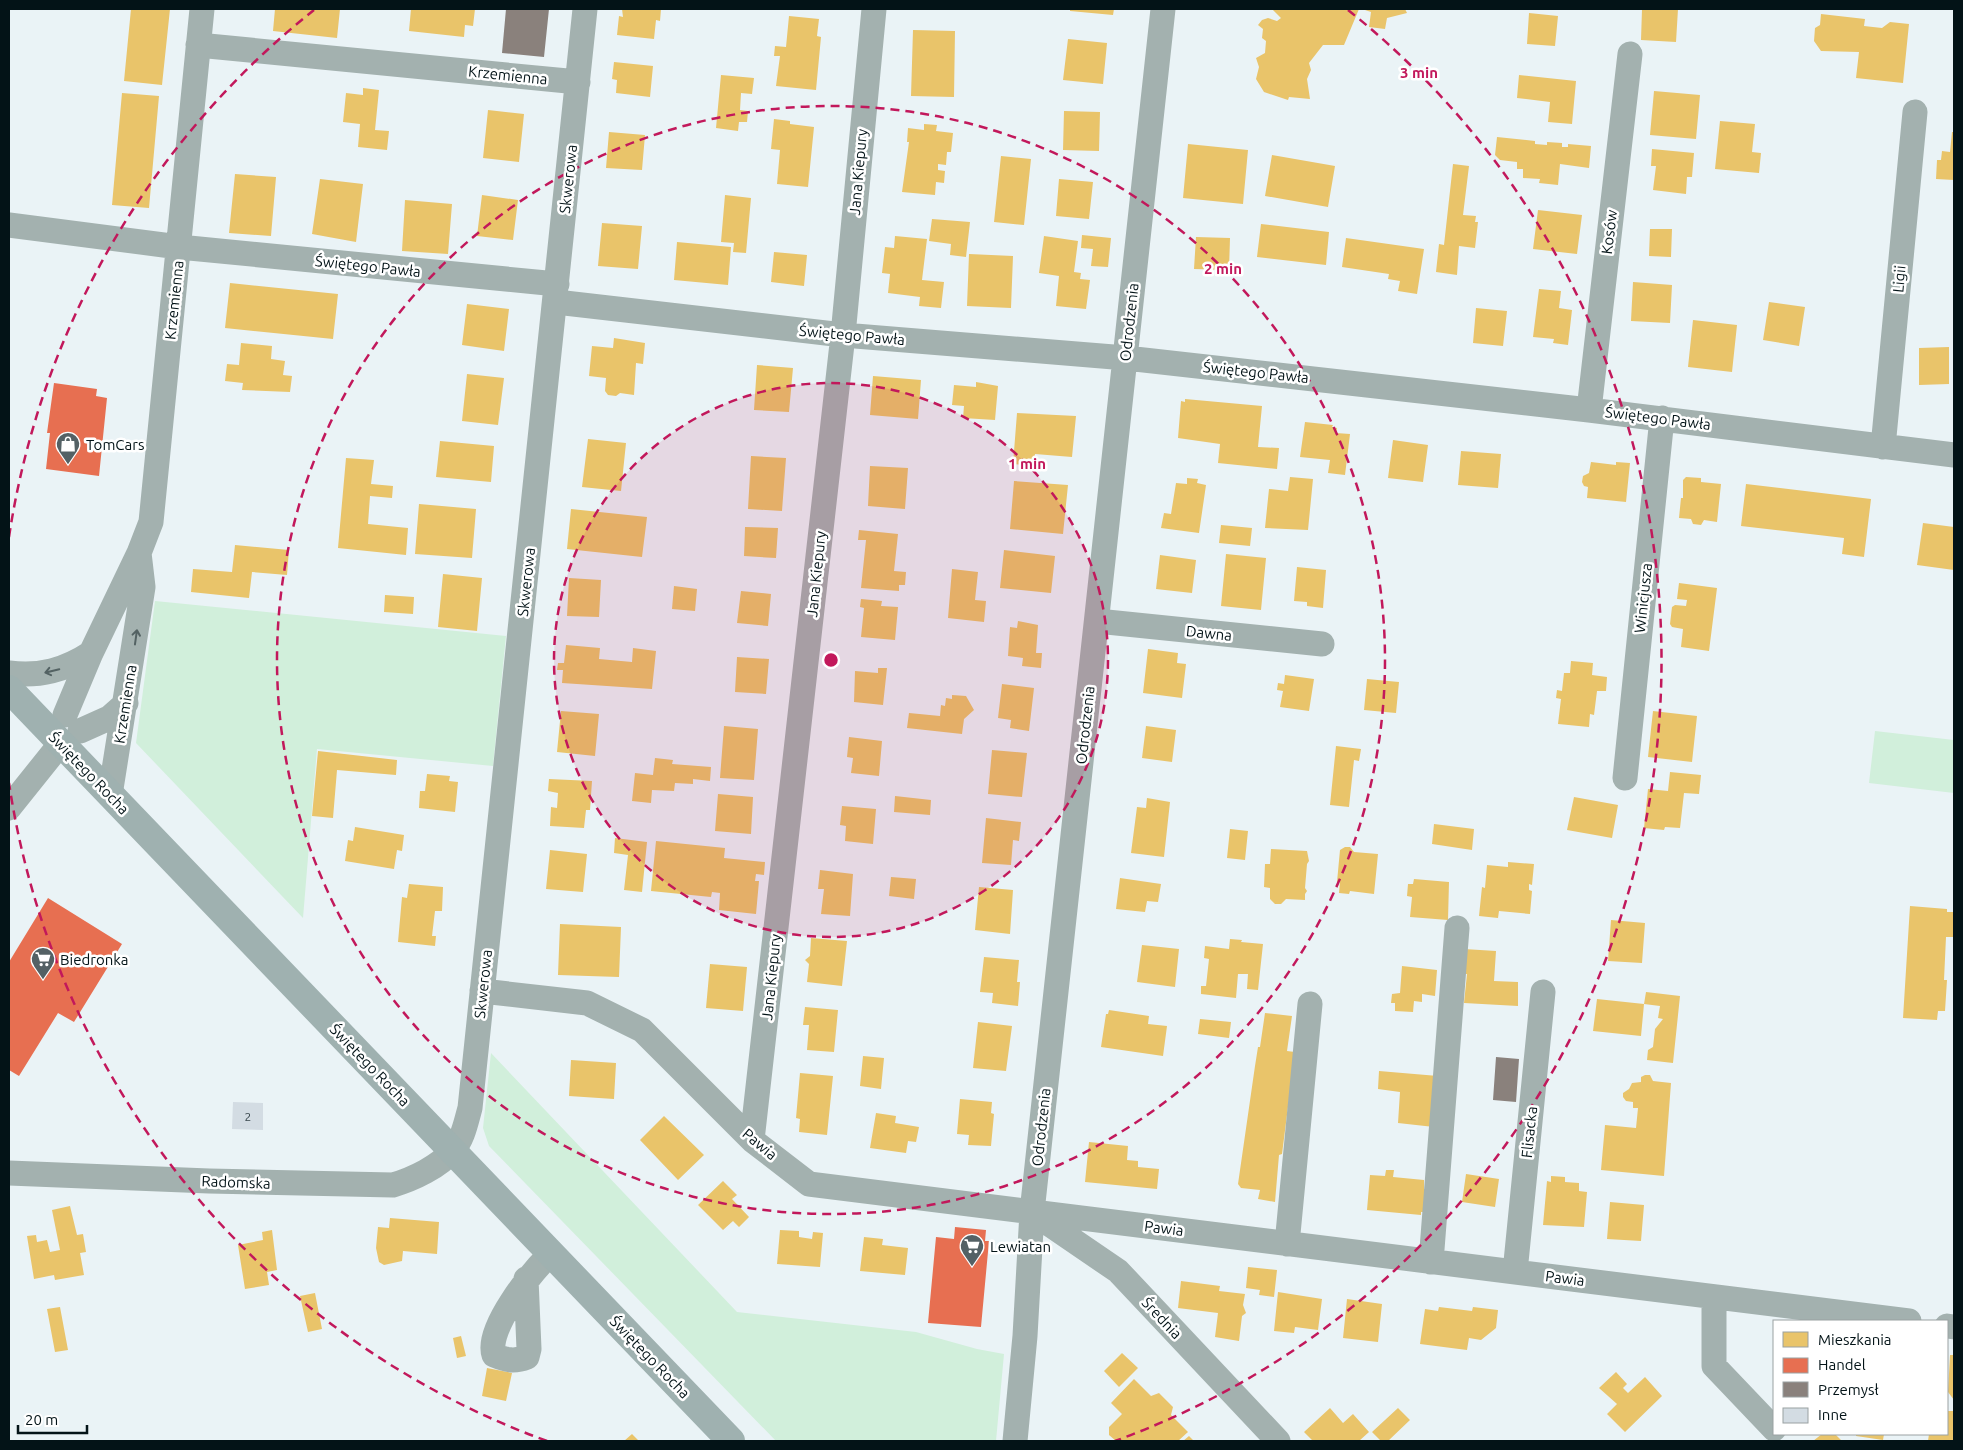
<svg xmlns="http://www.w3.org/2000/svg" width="1963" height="1450" viewBox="0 0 1963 1450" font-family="Ubuntu,sans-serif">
<rect width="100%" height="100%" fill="#eaf3f6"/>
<path fill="#d1efdb" d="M155,601L506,636L493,766L317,749L303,918L136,743Z
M1875,731L1954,740V793L1869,783Z
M491,1053L737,1312L916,1332L977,1349L1004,1354L996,1441H776L489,1146L483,1128Z"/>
<path fill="#e9c46a" d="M131,9H170L162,85L124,81Z
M275,9H340L337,38L273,31Z
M411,9H475L473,26L465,25L464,37L409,31Z
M622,9H661L660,21L656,20L654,39L617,35L619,16L623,17Z
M1070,9H1114L1113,15L1070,11Z
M1272,9H1359L1344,45H1323L1309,63L1311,70L1307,79L1310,99L1289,97L1288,100L1264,92L1256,79L1259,67L1256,58L1265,53L1266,41L1262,38L1263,29L1258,25L1262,20L1268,18L1277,21L1281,18Z
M1362,9H1405L1407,13L1387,18L1385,29L1369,27L1371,12Z
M1642,9H1678L1676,42L1641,40Z
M1529,13L1558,16L1555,46L1527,44Z
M1821,14L1865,19L1864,26L1882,28L1890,22L1909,24L1903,83L1856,78L1859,52L1821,51L1814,41L1815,28L1820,25Z
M789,16L819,19L817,36L821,37L816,90L776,86L780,56H774L775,46L786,47Z
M913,30L955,31L954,97L911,96Z
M1068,39L1107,43L1103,84L1063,80Z
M614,62L653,66L650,97L616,93L617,80L612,79Z
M721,75L754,78L752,94L741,93L740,110L748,111L747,122H739L738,131L716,128Z
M1519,75L1576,81L1572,124L1548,122L1550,102L1517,98Z
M363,88L379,90L375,130L389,131L387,150L358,147L360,124L343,122L346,93L363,95Z
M1654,91L1700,95L1696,139L1650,135Z
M122,93L159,96L149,208L112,205Z
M488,110L524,114L519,162L483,158Z
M1064,111L1100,112L1099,151L1063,150Z
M774,119L790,121V124L814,127L808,187L777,184L780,150L771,149Z
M1720,121L1755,124L1752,152L1761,153L1759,173L1715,169Z
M924,124L937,125L936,131L953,133L951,152H947L946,165L938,164V170L945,171L944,183L936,182L935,195L902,192L909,142H907L908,128L924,130Z
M609,132L645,135L642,170L606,168Z
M1952,132H1954V180L1936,179L1937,160H1941L1942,151L1950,152Z
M1497,137L1535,141V144L1547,145V142L1562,143V147H1568V144L1591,146L1589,168L1560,164L1558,185L1539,183L1540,179L1523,178V169H1517V162L1500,160L1495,155Z
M1188,144L1248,150L1243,204L1183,198Z
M1652,149L1694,153L1692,177H1687L1686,194L1653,190L1656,166H1651Z
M1272,155L1335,166L1328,207L1265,196Z
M1001,156L1031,159L1024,225L994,222Z
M1453,164L1469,166L1463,215L1476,216L1475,222H1478L1475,248L1459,246L1457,275L1436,272L1439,244L1444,245Z
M235,174L276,177L271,236L229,233Z
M320,179L363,184L356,242L312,234Z
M1059,179L1093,182L1089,219L1056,216Z
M482,195L518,200L513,240L477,236Z
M725,195L751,198L746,253L733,252L734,243L721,242Z
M405,200L452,204L448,254L402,251Z
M1538,210L1582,215L1577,254L1533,249Z
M932,219L970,222L966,257L950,255L951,244L929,241Z
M602,223L642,226L638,269L598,266Z
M1261,224L1329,232L1326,265L1257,257Z
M1650,229H1672L1671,257L1649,256Z
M1082,235L1111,238L1108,267L1091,266L1093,249L1081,248Z
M895,236L927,239L922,280L944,282L941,308L919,306L920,297L888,293L890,274L882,273L885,247L894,248Z
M1044,236L1078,241L1074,272L1081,273L1080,279L1090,280L1086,309L1056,306L1059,276L1039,273Z
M1196,237L1230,238L1229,270L1194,269Z
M1346,238L1424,249L1417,294L1398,291L1400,281L1388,279L1389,274L1342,267Z
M677,242L731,247L728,285L674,280Z
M774,252L807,255L804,286L771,282Z
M969,254L1013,256L1011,308L967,306Z
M1633,282L1672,285L1670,323L1631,321Z
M230,283L338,294L333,339L225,328Z
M1539,289L1561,291L1559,308L1572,310L1568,345L1553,343L1554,339L1533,337Z
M1769,302L1805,307L1799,346L1763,340Z
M467,304L509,309L504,351L462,345Z
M1476,308L1507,311L1503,346L1473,343Z
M1693,320L1737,325L1732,372L1688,367Z
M614,338L645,343L643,364L636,363L634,395L620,393L616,396L608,395L605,391L606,378L589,376L592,346L613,348Z
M241,343L272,346L271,359L285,361L283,375L292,376L290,392L242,390L243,383L225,381L227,364L239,365Z
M1949,347V384L1919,385V348Z
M757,365L793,368L789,412L754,410Z
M467,374L504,378L498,425L462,421Z
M873,376L921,380L918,419L870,415Z
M976,382L998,386L995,420L963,418L964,406L952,405L954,385L976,387Z
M1185,399L1262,406L1258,447L1279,448L1277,469L1218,463L1220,444L1178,438L1181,401L1185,402Z
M1017,413L1076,416L1072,457L1035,454L1034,466L1013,464Z
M1305,422L1333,425L1332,427L1337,428L1336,433L1350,434L1345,475L1328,473L1330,460L1300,457Z
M588,439L626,443L621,491L582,487Z
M1393,440L1428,445L1423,482L1388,478Z
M440,441L494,446L491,482L436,477Z
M1461,451L1501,454L1498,488L1458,485Z
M751,456L786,458L782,511L748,509Z
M346,458L374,460L371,484L393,486L392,498L370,496L368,524L408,528L406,555L338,548Z
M1591,462L1616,465V462L1630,463L1626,502L1587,498L1588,487L1584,486L1582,482L1583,476L1589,473Z
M870,466L908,468L905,509L868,506Z
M1290,477L1313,479L1308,530L1265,528L1269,489L1288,491Z
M1686,477L1701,478V482L1721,484L1717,522L1704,520L1701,525L1693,524L1691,519L1679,518L1681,498H1683V480Z
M1187,478L1198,479L1197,483L1206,485L1199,533L1161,528L1164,513L1171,514L1176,483L1187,484Z
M1014,481L1068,485L1063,534L1010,529Z
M1746,484L1871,499L1864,557L1842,554L1844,538L1741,526Z
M419,504L476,509L472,558L415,554Z
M571,509L647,517L642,557L567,549Z
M1923,523L1954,527V570L1917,565Z
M1221,525L1252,528L1250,546L1219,543Z
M745,527L778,528L776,558L744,556Z
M859,530L898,534L894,571L906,572L905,585H899V591L861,588L866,540H858Z
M235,545L289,550L287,575L252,572L249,598L191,592L193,569L232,572Z
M1004,550L1055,556L1051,593L1000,588Z
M1226,554L1266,558L1261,610L1221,606Z
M1160,555L1196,560L1192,593L1156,589Z
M1297,567L1326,570L1323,608L1307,606V602L1294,601Z
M952,569L978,572L975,600L986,601L984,622L948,618Z
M443,574L482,578L477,631L438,627Z
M569,578L601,580L599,617L567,616Z
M1679,583L1717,588L1709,651L1681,647L1683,629L1672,627L1670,624L1672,607L1675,605L1686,606L1687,600L1677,599Z
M674,586L697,589L695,611L672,609Z
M741,591L771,594L768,626L737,623Z
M385,595L414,597L413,614L384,612Z
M861,599L882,601L881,606L898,607L895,640L861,637L864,608L860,607Z
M1018,621L1038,625L1036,653H1042L1041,668L1022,666L1023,658L1008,656L1010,627L1017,628Z
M566,645L600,648L599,659L632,662L633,648L656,651L652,689L562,683L563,670H557L558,663H564Z
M1148,649L1178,653L1177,663L1186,664L1182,698L1143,693Z
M737,657L769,659L766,694L735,692Z
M1571,661L1593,663L1592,675L1607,677L1606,691H1597L1594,715L1590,714L1589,727L1558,724L1561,699L1556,698L1557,690L1562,691L1564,673H1570Z
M878,668H887L883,705L854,702L855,671L878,673Z
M1285,675L1314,679L1309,711L1280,707L1283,691L1277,690L1278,683L1284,684Z
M1367,679L1399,682L1396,713L1364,710Z
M1002,684L1034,688L1029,731L1010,728L1011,720L998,718Z
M952,695L966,696L974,710L964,719L962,734L907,728L909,713L940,716L941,705L945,706L946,698L952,699Z
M561,711L599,714L595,756L557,752Z
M1653,711L1697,716L1692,762L1648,757Z
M724,726L758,729L754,780L720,778Z
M1146,726L1176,730L1172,762L1142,758Z
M849,737L882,741L879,776L851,773L853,758L847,757Z
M1336,746L1361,749L1359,761L1354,760L1349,807L1330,805Z
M992,750L1027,753L1022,797L988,794Z
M318,751L397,760L396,775L337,770L333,818L312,816Z
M655,758L673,760L672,764L711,767L710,781L693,779V784L675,783L674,791L652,790L651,803L632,801L635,773L653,775Z
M1670,772L1701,775L1699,794L1684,793L1680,828L1665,827L1664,830L1644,828L1648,789L1668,791Z
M427,774L450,776L449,781L458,782L455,812L419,808L420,791H425Z
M549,779L592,781L590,810H586L584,828L550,826L551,807L557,808L558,793L548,791Z
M718,794L753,797L751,834L715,831Z
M895,796L931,800L930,815L894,812Z
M1574,797L1618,805L1612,838L1567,830Z
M1147,798L1170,802L1164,857L1131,853L1137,807L1146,808Z
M842,806L876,809L873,844L845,841L846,826L840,825Z
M986,818L1021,822L1019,841L1013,840L1011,865L982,863Z
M1434,824L1474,829L1472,850L1432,844Z
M355,827L404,835L402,851L397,850L394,869L345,861L348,840L353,841Z
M1230,829L1248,831L1245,860L1227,858Z
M615,838L647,842L642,892L624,890L628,855L614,853Z
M656,841L725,848L724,858L765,862L764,875L756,874L755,881H759L756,914L719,910L720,893L712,892L711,897L651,891Z
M1345,847H1350L1354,852L1378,854L1374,894L1350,891L1349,894L1339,893L1340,882H1337L1340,850Z
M1271,849L1307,851L1309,861L1307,864L1305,888L1307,891L1305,894V900L1286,899L1281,904H1275L1270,899V888L1264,887L1265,864H1270Z
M550,850L587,854L583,892L546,889Z
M1508,862L1534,864L1532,885L1529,884V890L1532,891L1530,914L1499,911L1498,918L1479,916L1482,887L1485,888L1487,865L1508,867Z
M820,870L853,874L850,916L821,914L824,889H818Z
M891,877L916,879L914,899L889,896Z
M1120,878L1161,884L1158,902L1147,901L1145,912L1116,909Z
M1414,879L1449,882L1448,920L1410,917L1412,897L1407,896L1408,884H1413Z
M409,884L443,887L442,911H435L432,936H436L435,946L398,942L402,897L407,898Z
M979,887L1013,890L1010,934L975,930Z
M1910,906L1947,909V912H1954V937H1946L1944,980H1947L1945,1011H1938L1937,1020L1903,1018Z
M1611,920L1645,923L1642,963L1608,961Z
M560,924L621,927L619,977L558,975Z
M811,938L847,941L842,986L807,982L809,964L805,960L810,956Z
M1230,939L1242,940L1241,942L1263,944L1258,990L1247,989L1248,974H1238L1236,998L1201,994V986H1206L1209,959L1204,958L1205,946L1229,949Z
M1142,945L1179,949L1175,987L1137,982Z
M1464,949L1496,951L1494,981L1518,982V1006L1464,1003L1467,974H1462Z
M984,957L1019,960L1017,982H1020L1018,1006L992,1003L993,993L980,992Z
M710,964L747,967L743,1011L706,1008Z
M1402,966L1437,970L1435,996L1422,994V1002L1414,1001L1413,1012L1395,1011V1003H1391L1392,994L1400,993Z
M1646,992L1680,996L1673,1063L1647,1060L1648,1050L1653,1047L1655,1029L1663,1019L1658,1018L1660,1006L1644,1004Z
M1597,999L1644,1004L1641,1036L1593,1031Z
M805,1007L838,1010L834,1052L807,1050L809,1025H803Z
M1109,1010L1149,1016L1148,1024L1167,1026L1163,1056L1101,1047L1106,1014H1108Z
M1265,1013L1292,1016L1287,1051L1295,1052L1282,1154L1279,1155L1275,1202L1258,1199L1260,1190L1241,1188L1238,1184L1255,1066L1258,1047H1260Z
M1200,1019L1231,1022L1229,1038L1198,1034Z
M978,1022L1012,1026L1006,1071L973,1068Z
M863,1056L884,1058L881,1089L860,1086Z
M571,1060L616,1063L614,1099L569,1096Z
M1379,1071L1438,1076L1434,1127L1398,1123L1400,1092L1378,1089Z
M800,1073L833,1076L827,1135L799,1132L800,1119L796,1118Z
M1645,1075H1650L1653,1081L1671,1083L1664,1176L1601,1170L1605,1125L1636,1128L1638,1108H1633V1102L1626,1101L1623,1097V1093L1629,1089L1632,1083L1641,1082V1077Z
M960,1099L992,1102L991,1113L994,1114L991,1146L968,1145L969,1135L957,1134Z
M876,1113L896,1116L895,1123L919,1127L916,1142L908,1141L906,1153L870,1148Z
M664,1116L704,1155L678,1180L640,1140Z
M1089,1142L1128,1146L1127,1160L1138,1161V1167L1159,1169L1157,1189L1085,1182Z
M1386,1170H1394L1393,1177L1424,1180V1189L1428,1190L1426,1212H1421V1215L1367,1210L1370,1175L1385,1176Z
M1466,1174L1499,1179L1495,1207L1462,1202Z
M1551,1176L1565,1177V1182L1579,1183V1191L1587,1192L1584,1227L1543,1225L1547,1181L1551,1182Z
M723,1181L737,1195L732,1199L749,1217L739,1227L733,1221L723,1230L698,1205Z
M1610,1202L1644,1205L1641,1241L1607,1239Z
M70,1206L77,1235L83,1234L86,1252L80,1253L84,1275L55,1280L54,1275L34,1279L27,1236L36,1235L37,1242L47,1240L50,1252L60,1250L52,1210Z
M390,1218L439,1222L437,1254L403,1251L402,1261L384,1265L379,1262L376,1248L378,1227L389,1228Z
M272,1230L277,1270L267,1272L269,1285L245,1289L238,1245L263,1240L262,1232Z
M780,1230L799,1231V1237L812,1239L813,1232L823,1233L820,1267L777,1264Z
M864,1237L883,1239L882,1245L908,1248L905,1275L860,1271Z
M1248,1267L1277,1270L1274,1297L1259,1295L1260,1290L1246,1288Z
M1181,1281L1220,1286L1219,1291L1245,1294L1243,1305L1246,1313L1242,1316L1239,1341L1215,1337L1218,1313L1178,1308Z
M1278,1292L1322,1299L1318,1330L1295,1327L1294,1333L1274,1331Z
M315,1293L322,1329L308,1332L300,1296Z
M1347,1299L1382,1304L1378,1342L1343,1338Z
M60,1307L68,1350L55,1352L47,1309Z
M1439,1307L1472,1311L1473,1307L1498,1310L1496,1328L1481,1340L1469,1338L1467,1350L1420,1344L1425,1309L1438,1311Z
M461,1336L466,1356L457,1358L453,1338Z
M1122,1353L1138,1368L1119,1387L1104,1371Z
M1950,1355H1954V1400L1948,1392Z
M487,1368L512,1373L506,1401L482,1396Z
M1616,1372L1627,1384L1623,1388L1628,1393L1645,1377L1662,1396L1625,1432L1607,1414L1617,1404L1599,1388Z
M1134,1379L1151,1396L1159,1393L1173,1407L1171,1415L1188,1432L1178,1441H1116L1109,1435V1427L1122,1414L1111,1403Z
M1330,1408L1343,1423L1353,1414L1369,1432L1359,1441H1313L1304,1432Z
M1398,1408L1410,1420L1388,1441H1381L1372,1432Z
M1947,1411H1954V1441H1928L1929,1434H1947Z
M632,1434L639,1441H624Z
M1822,1434H1835L1842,1441H1813Z
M1856,1434H1884L1883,1440L1856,1436Z
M1189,1436L1194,1441H1183Z"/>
<path fill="#e76f51" d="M54,383L97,389L96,396L107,398L99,476L46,469L50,433H47Z
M48,898L122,944L74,1022L58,1013L19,1076L9,1070V962Z
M955,1227L986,1230L985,1241H989L981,1327L928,1323L936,1237L954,1239Z"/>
<path fill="#8a817c" d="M506,9H549L544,57L502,53Z
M1496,1057L1519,1059L1516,1102L1493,1100Z"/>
<path fill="#d3dce3" d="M233,1102L263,1103V1130L232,1129Z"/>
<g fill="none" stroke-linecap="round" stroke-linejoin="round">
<path stroke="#a3b1af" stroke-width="25" d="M198,45L578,82
M9,225L179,247L557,284
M556,302L843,335L1126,358L1589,410L1954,455
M1589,410L1630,54
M1883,447L1915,112
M1097,621L1322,644
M9,673C40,677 65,670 91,653
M65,715L91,653L139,553L151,522L202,9
M80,731L109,718L126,703
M1625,778L1662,418
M110,795L143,587L139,553
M9,808L61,743
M482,991L587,1003L642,1030L752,1140L809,1184L1909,1321
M752,1140L843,335L874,9
M9,1173L209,1181L393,1185C413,1179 439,1167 453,1150C463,1139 466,1122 470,1108L585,9
M1036,1215L1118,1271L1278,1441
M1287,1244L1310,1004
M1431,1262L1457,928
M1515,1272L1543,992
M526,1279L529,1349L527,1357C514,1362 506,1360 494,1355C485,1329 532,1272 550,1254
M1714,1297V1366L1774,1429
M1947,1326L1954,1327
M1015,1441L1025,1336L1032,1212L1163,9"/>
<path stroke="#9fb1b0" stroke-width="28" d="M9,689L731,1441"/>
</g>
<defs><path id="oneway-shaft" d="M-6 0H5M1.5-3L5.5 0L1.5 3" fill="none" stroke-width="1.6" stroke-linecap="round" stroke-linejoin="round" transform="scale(1.25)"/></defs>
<g stroke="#536263">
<use href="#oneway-shaft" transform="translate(136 637) rotate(-82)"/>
<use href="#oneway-shaft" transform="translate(52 671) rotate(166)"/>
</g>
<circle cx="831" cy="660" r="277" fill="#c2185b" fill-opacity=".12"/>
<g fill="none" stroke="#c2185b" stroke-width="2.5" stroke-dasharray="9 6">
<circle cx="831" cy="660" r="277"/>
<circle cx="831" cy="660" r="554"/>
<path d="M547 1441A831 831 0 0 1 9 783M9 537A831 831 0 0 1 314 10M1348 10A831 831 0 0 1 1115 1441"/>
</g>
<defs>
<g id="shop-pin" transform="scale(1.25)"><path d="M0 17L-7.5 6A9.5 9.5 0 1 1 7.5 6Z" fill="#546165" stroke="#fff"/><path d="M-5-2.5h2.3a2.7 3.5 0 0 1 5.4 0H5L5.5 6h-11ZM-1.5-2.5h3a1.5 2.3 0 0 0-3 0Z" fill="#fff"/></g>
<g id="supermarket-pin" transform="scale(1.25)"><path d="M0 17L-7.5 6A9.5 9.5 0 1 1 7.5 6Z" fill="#546165" stroke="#fff"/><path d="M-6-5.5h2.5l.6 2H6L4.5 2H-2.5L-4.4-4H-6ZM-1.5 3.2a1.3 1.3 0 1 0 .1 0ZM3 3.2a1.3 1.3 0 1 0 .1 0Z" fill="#fff"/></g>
</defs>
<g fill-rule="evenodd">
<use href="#shop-pin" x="68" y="444"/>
<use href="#supermarket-pin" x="43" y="959"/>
<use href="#supermarket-pin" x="972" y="1246"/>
</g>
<g text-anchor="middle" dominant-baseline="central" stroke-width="5" stroke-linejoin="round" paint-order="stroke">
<g font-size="12" fill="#37454a">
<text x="248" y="1116">2</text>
</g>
<g font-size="15" fill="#031317" stroke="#fff">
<text transform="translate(508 75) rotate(6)">Krzemienna</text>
<text transform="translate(858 172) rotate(-85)">Jana Kiepury</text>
<text transform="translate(568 179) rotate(-84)">Skwerowa</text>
<text transform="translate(1609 232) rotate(-83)">Kosów</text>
<text transform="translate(368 266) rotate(6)">Świętego Pawła</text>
<text transform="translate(1899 279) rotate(-85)">Ligii</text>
<text transform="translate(174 300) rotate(-84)">Krzemienna</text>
<text transform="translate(1129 322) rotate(-84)">Odrodzenia</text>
<text transform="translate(852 335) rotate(5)">Świętego Pawła</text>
<text transform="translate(1256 372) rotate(6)">Świętego Pawła</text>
<text transform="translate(1658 418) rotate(7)">Świętego Pawła</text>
<text transform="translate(816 574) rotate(-84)">Jana Kiepury</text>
<text transform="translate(526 582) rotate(-84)">Skwerowa</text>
<text transform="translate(1643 598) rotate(-84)">Winicjusza</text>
<text transform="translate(1209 633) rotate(6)">Dawna</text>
<text transform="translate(125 704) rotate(-81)">Krzemienna</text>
<text transform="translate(1085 725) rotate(-84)">Odrodzenia</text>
<text transform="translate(89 773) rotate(46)">Świętego Rocha</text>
<text transform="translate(771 977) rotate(-84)">Jana Kiepury</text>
<text transform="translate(483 984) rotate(-84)">Skwerowa</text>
<text transform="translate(370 1065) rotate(46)">Świętego Rocha</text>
<text transform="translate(1041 1127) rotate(-84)">Odrodzenia</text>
<text transform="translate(1529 1132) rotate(-84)">Flisacka</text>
<text transform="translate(760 1144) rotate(40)">Pawia</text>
<text transform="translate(236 1182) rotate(2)">Radomska</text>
<text transform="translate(1164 1228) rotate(7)">Pawia</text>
<text transform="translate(1565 1278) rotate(7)">Pawia</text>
<text transform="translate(1162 1318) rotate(47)">Średnia</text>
<text transform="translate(650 1357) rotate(46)">Świętego Rocha</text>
</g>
<g font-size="15" fill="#031317" stroke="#fff" text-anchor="start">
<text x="86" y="444">TomCars</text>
<text x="60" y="959">Biedronka</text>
<text x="990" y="1246">Lewiatan</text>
</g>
</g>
<circle cx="831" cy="660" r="8" fill="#c2185b" stroke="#fff" stroke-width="2.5"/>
<g font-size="15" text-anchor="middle" font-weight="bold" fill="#c2185b" stroke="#fff" stroke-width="5" stroke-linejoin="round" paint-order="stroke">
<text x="1419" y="78">3 min</text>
<text x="1223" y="274">2 min</text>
<text x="1027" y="469">1 min</text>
</g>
<rect width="1963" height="1450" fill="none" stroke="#031317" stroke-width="20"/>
<rect x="1773" y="1320" width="175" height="115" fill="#ffffff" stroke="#9aa1a2"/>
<rect x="1783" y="1332" width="25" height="15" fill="#e9c46a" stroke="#9aa1a2"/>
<text x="1818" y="1345" font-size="15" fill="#031317">Mieszkania</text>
<rect x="1783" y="1358" width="25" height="15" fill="#e76f51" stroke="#9aa1a2"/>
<text x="1818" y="1370" font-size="15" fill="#031317">Handel</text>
<rect x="1783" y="1382" width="25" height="15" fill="#8a817c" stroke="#9aa1a2"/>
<text x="1818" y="1395" font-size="15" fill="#031317">Przemysł</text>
<rect x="1783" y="1408" width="25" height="15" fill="#d3dce3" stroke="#9aa1a2"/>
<text x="1818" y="1420" font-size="15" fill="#031317">Inne</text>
<path d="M18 1425v8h69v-8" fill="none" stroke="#031317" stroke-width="2.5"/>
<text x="25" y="1425" font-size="15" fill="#031317" stroke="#ffffff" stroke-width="4" paint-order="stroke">20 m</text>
</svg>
